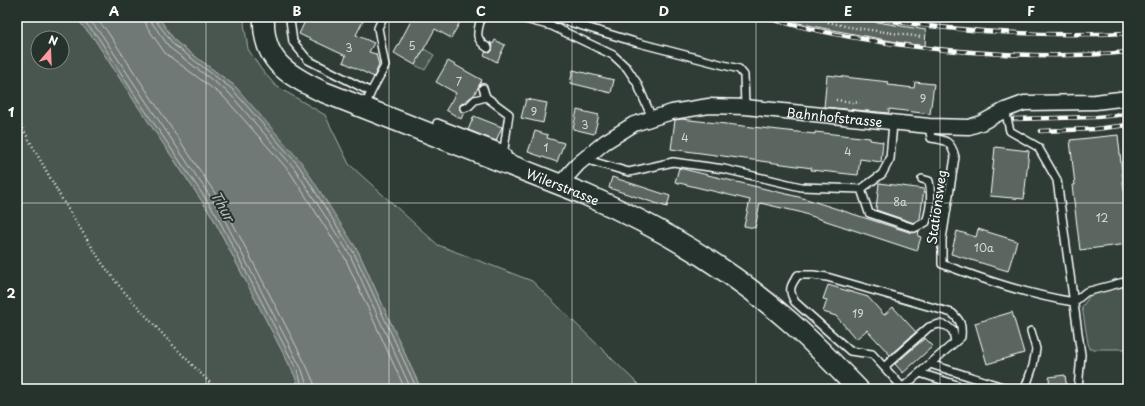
<svg xmlns="http://www.w3.org/2000/svg" width="1145" height="406" viewBox="0 0 1145 406" font-family="'Playpen Sans',sans-serif">
<rect width="100%" height="100%" fill="#2f3b35"/>
<filter id="ink" filterUnits="userSpaceOnUse"><feTurbulence type="fractalNoise" baseFrequency=".025" numOctaves="2"/><feDisplacementMap in="SourceGraphic" scale="8" xChannelSelector="R" yChannelSelector="G"/><feConvolveMatrix kernelMatrix="1 2 1 2 8 2 1 2 1" color-interpolation-filters="sRGB"/></filter>
<g filter="url(#ink)">
<path fill="#4a544f" stroke="#a4aaa7" fill-rule="evenodd" d="M17,17H75L95,40L135,102L212,216L294,374L300,389H17ZM38,38H62V62H38Z
M158,17H246L244,23L248,49L261,69L276,86L325,115L349,164L438,245L532,281L643,389H421L358,251L235,86L176,42Z
M424,49L434,55L425,70L415,65Z
M1128,284V349H1089L1082,307L1091,294Z"/>
<path fill="#707975" stroke="#a9afac" d="M75,17H158L176,42L235,86L302,163L358,251L421,389H300L294,374L212,216L135,102L95,40Z"/>
<g fill="none" stroke-linecap="round" stroke-linejoin="round">
<path stroke="#c6c9c8" stroke-width="1" d="M80,17L98,37L138,100L216,214L298,372L303,389
M87,17L102,35L143,97L220,211L302,370L308,389
M95,17L107,31L148,93L225,208L307,367L314,383V389
M144,17L147,27L165,53L224,97L290,172L345,258L405,389
M150,17L152,23L170,48L229,93L295,169L350,255L411,389
M155,17L156,21L174,45L232,89L299,166L354,253L417,389"/>
</g>
<path fill="#5b6661" stroke="#fff" d="M307,17H365L356,35L374,43L369,52L376,54L379,65L374,77L343,62L346,56L299,34Z
M413,17H463L451,38L435,29L415,65L394,53Z
M795,17H846L926,30L925,46L902,43L822,28L794,22Z
M495,40L505,45L497,62L484,55L486,52L490,53L492,51L493,46L490,43V42L493,44Z
M448,61L482,80L474,95L460,105V110L464,113L461,119L446,110L456,93L436,82Z
M573,70L614,80L611,93L570,83Z
M827,75L889,82L888,85L914,88L915,82L934,84L930,114L889,109V113L824,107Z
M526,99L547,103L543,123L521,118Z
M577,110L599,115L594,134L573,129Z
M474,116L502,127L496,141L468,130Z
M681,119L815,134V132L870,138V140L883,142L881,162L860,159L858,175L811,170L812,168L671,149L675,120Z
M535,131L548,135L547,138L564,143L557,162L528,152Z
M1118,135L1124,191H1128V244L1080,250L1072,185H1075L1070,140Z
M995,147L1029,151L1024,199L990,196Z
M679,168L803,198L912,233L919,231L918,236L921,237L917,251L799,212L760,203L755,228L744,226L750,200L675,182Z
M612,177L670,196L667,207L609,188Z
M879,183L924,189L920,219L914,223L876,210Z
M978,229L1017,241L1008,271L951,254L957,231L976,237Z
M828,285L868,297L884,315L893,307L916,332L890,355L867,330L856,339L836,316L823,312L827,300L823,299Z
M1012,312L1024,353L987,364L975,323Z
M925,338L933,346L903,373L895,364Z
M1065,375L1067,389H1050L1049,377Z"/>
<g fill="none" stroke-linecap="round" stroke-linejoin="round">
<g stroke="#fff" stroke-width="10">
<path id="lane" d="M291,17L290,20L293,42L308,60L371,92L365,106
M481,17C478,32 473,38 488,48
M517,17L552,26L613,55L627,68L637,83L652,118
M553,17L635,42L739,69L744,75L745,107
M483,88L486,97L509,114L504,149L507,154L505,161
M371,92L385,66L378,28L383,17
M464,108L469,106L475,100L486,97
M1005,110L1010,131L1038,147L1057,180L1081,355L1078,389
M437,123L504,149
M929,126L931,138C946,140 951,141 955,157L942,239V264C985,280 1029,295 1074,302
M584,159L629,172L673,162L724,169L801,187L861,189L882,174L890,159L893,123
M861,189L869,213L914,228L926,222C931,208 932,195 929,181L922,179
M1074,302L1086,292L1128,281
M930,364L1009,389
M884,367L929,327L939,324L947,326L953,331L955,342
M920,373L957,385L960,389
M901,389L961,337C962,325 961,321 952,313L827,277L813,275H798C790,286 788,290 795,302L850,351L872,354L903,388
M1025,389L1033,366L1036,349L1031,331"/>
</g>
<g stroke="#fff" stroke-width="17">
<g id="street">
<path id="s1" d="M560,184L578,164L605,142L634,124L672,112L709,106L745,107L929,126L969,127L981,123L1005,110L1024,103L1095,102L1128,98"/>
</g>
</g>
<g stroke="#fff" stroke-width="23">
<g id="secondary">
<path id="s2" d="M264,17C262,60 286,74 321,91L584,194C658,226 729,268 789,321C813,342 836,366 858,389"/>
</g>
</g>
<path stroke="#fff" stroke-width="2.5" stroke-dasharray="1 3" stroke-linecap="butt" d="M194,17L197,20L209,17
M828,22L849,27L921,37
M836,100L860,103
M17,118L63,201L102,263L120,287L167,339L216,389"/>
<use href="#lane" stroke="#26332d" stroke-width="7"/>
<use href="#street" stroke="#26332d" stroke-width="14"/>
<use href="#secondary" stroke="#26332d" stroke-width="20"/>
<g stroke="#fff" stroke-width="4.5">
<path id="rail" d="M763,17C843,39 921,50 1003,54C1045,56 1087,56 1128,52
M867,17C955,32 1039,37 1128,33
M1014,119L1097,117L1128,114
M1040,131L1095,129L1128,125"/>
</g>
<use href="#rail" stroke="#26332d" stroke-width="3" stroke-dasharray="9" stroke-linecap="butt"/>
</g>
</g>
<path fill="none" stroke="#fff" stroke-width="1" stroke-opacity="0.55" d="M206,17V389M389,17V389M572,17V389M756,17V389M940,17V389M17,203H1128"/>
<g text-anchor="middle" dominant-baseline="central" stroke-width="4" stroke-linejoin="round" paint-order="stroke">
<g font-size="11" fill="#d6d9d8">
<text x="412" y="45">5</text>
<text x="349" y="47">3</text>
<text x="459" y="81">7</text>
<text x="923" y="98">9</text>
<text x="534" y="111">9</text>
<text x="585" y="124">3</text>
<text x="685" y="137">4</text>
<text x="546" y="147">1</text>
<text x="848" y="151">4</text>
<text x="900" y="201">8a</text>
<text x="1102" y="217">12</text>
<text x="984" y="247">10a</text>
<text x="858" y="313">19</text>
</g>
<g font-size="13" fill="#fff" stroke="#26332d">
<text stroke="none"><textPath href="#s1" startOffset="299">Bahnhofstrasse</textPath></text>
<text stroke="none"><textPath href="#s2" startOffset="361">Wilerstrasse</textPath></text>
<text transform="translate(936 207) rotate(-82)">Stationsweg</text>
</g>
<g font-size="14" font-style="italic" fill="#b8bcba" stroke="#26332d">
<text transform="translate(223 206) rotate(61)">Thur</text>
</g>
</g>
<rect width="1145" height="406" fill="none" stroke="#26332d" stroke-width="44"/>
<g transform="translate(50 50) rotate(19)"><circle r="19" fill="#26332d" stroke="#7d8581"/>
<path d="M0-3L7 15L0 10L-7 15Z" fill="#ff9aa2"/>
<text y="-6" font-size="11" font-weight="bold" text-anchor="middle" fill="#ffffff">N</text>
</g>
<rect x="22" y="22" width="1101" height="362" fill="none" stroke="#fff" stroke-width="1.5"/>
<g font-size="13" text-anchor="middle" font-weight="bold" fill="#fff">
<text x="114" y="16">A</text>
<text x="297" y="16">B</text>
<text x="481" y="16">C</text>
<text x="664" y="16">D</text>
<text x="848" y="16">E</text>
<text x="1031" y="16">F</text>
<text x="11" y="117">1</text>
<text x="11" y="298">2</text>
</g>
</svg>
